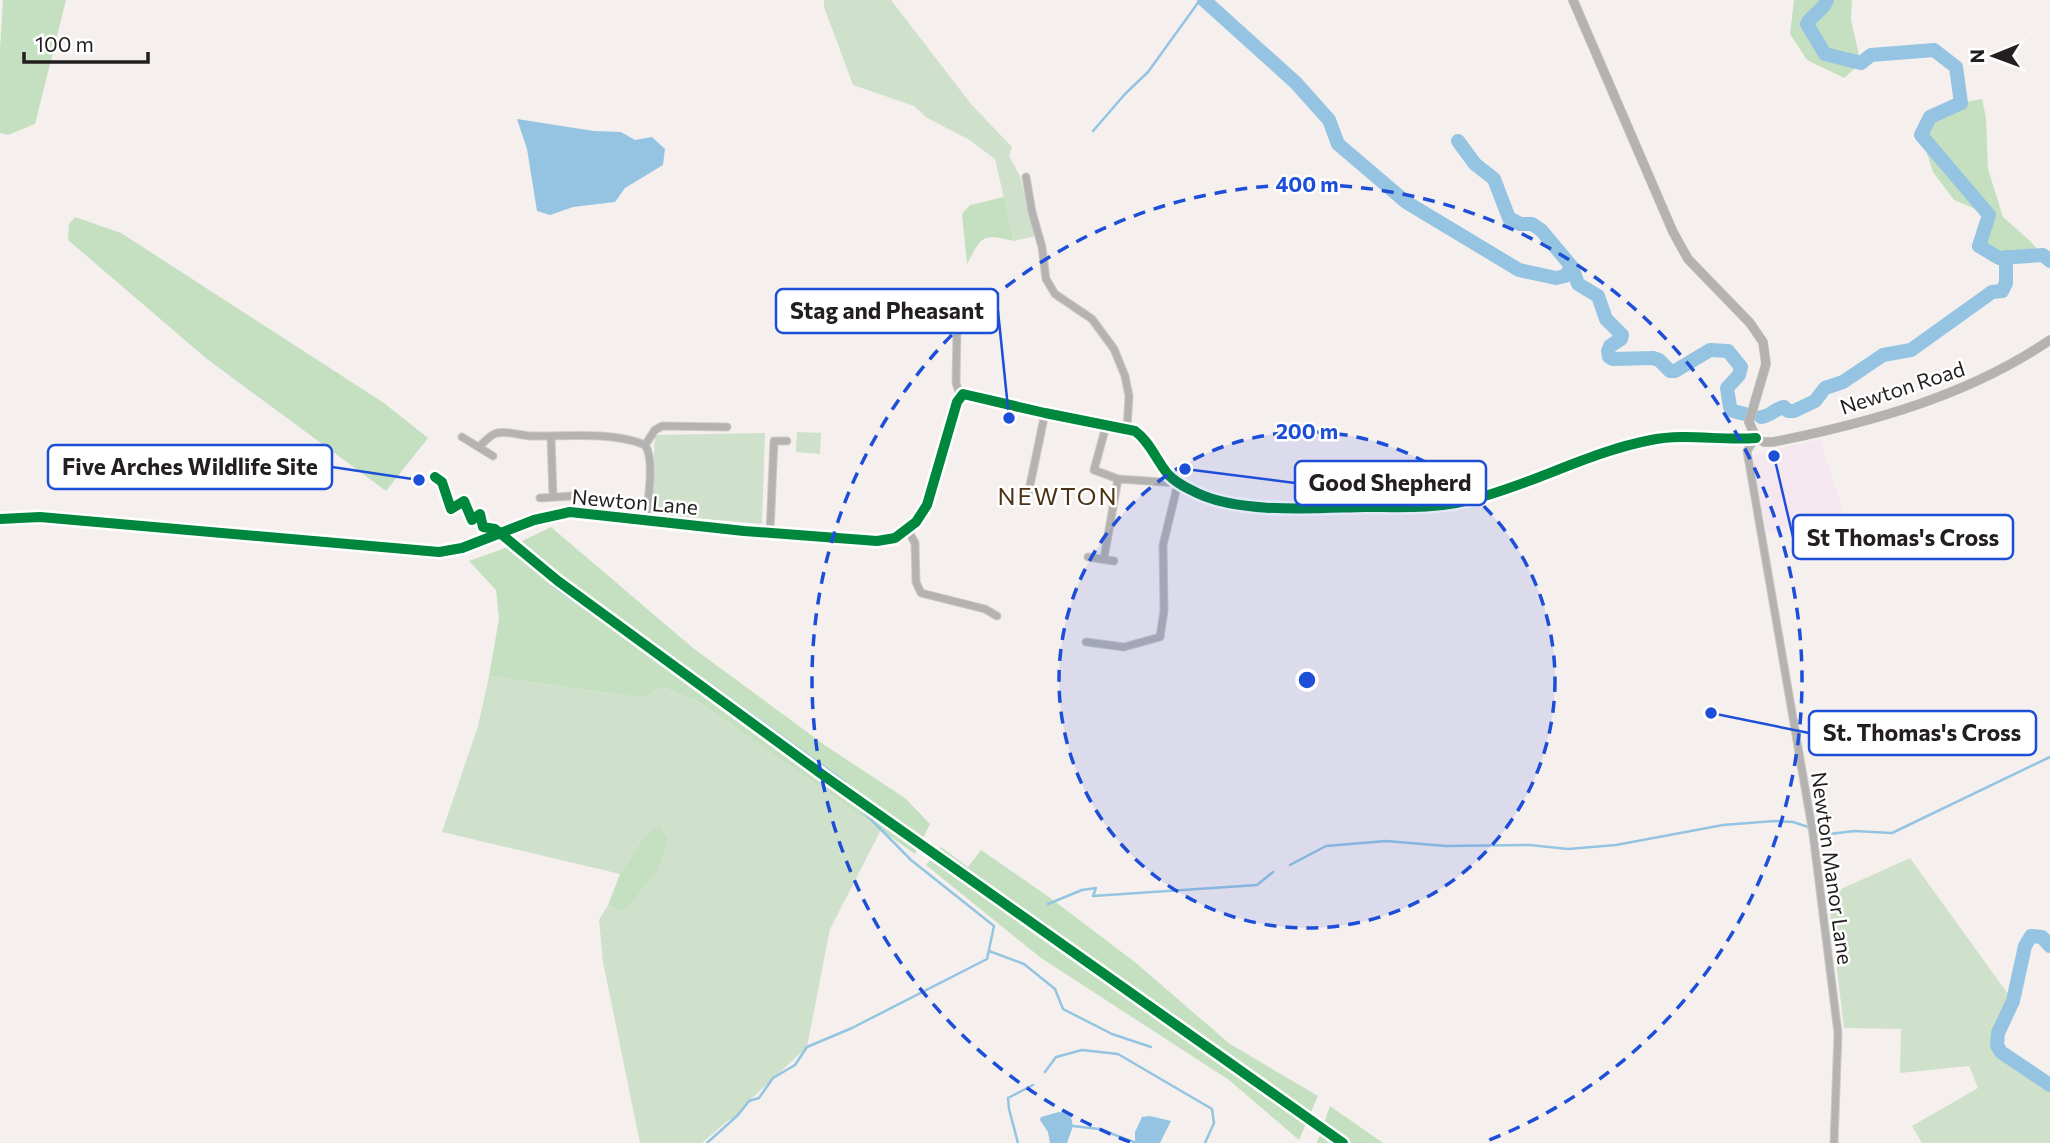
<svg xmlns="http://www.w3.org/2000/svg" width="2050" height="1143" viewBox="0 0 2050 1143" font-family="Commissioner,sans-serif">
<rect width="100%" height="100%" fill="#f5f0ee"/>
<path fill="#f5e7ef" d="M1820,439L1844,513L1767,533L1753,462L1755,454Z"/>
<path fill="#cfe0cb" d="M824,0H891L971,104L1012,147L1009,156L1020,176L1035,236L1014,241L995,159L968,139L927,118L914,106L853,85L824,7Z
M797,432L821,433L820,454L796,452Z
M765,433L762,524L651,514L655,435Z
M489,676L643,698L662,687L699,702L881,830L830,929L807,1047L749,1101L738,1115L726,1122L702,1143H640L603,962L599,920L608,905L623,912L644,836L620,874L442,832L478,726Z
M1910,858L2013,1001C2006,1016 1991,1036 2001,1052L2043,1079L2050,1087V1143H1922L1912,1126L1978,1088L1969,1066L1900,1073L1901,1029L1844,1028L1828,895Z"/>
<path fill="#c5e0c0" d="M3,0H66L35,124L8,135L0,133V49Z
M1794,0H1852L1851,20L1861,63L1844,78L1807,60L1790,34Z
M1982,99L1986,118L1988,169L2003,217L2030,241L2043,255L1999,258L1979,246L1989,215L1954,200L1933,172L1921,135L1930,117L1961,103Z
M1004,197L1014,241C981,233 982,236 967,264L962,214L970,205Z
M75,217L121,233L384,403L428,438L386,491L207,359L68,240L69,224Z
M551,527L693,648L826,746L905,798L930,824L915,854L699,702L662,687L643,698L489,676L499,619L496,590L469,561L516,544Z
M660,826L668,840L657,871L623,912L608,905L620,874L644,836Z
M941,847L968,867L981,850L1049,897L1136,963L1230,1044L1318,1096L1299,1140L1229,1080L1041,958L926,865Z
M1330,1106L1383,1143H1317Z"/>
<path fill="#94c4e1" d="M517,119L594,131L621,132L635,140L652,137L665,149L663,165L625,188L615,202L573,207L550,215L537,211L527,149Z
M1059,1112L1070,1113L1073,1126L1067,1143H1050L1048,1132L1040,1120L1041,1117Z
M1150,1116L1171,1121L1160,1143H1135V1132L1142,1117Z"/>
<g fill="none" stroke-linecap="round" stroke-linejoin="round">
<path stroke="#94c4e1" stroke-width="2.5" d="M1093,131L1125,94L1148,72L1200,0
M552,585L636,645
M643,636L845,782
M1290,865L1326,846L1386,841L1446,846L1530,845L1568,849L1616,845L1723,825L1774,821L1793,822L1830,834L1854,831L1892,833L2050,757
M1048,904L1082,890L1096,888L1093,896L1257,885L1273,872
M989,951L1024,964L1055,989L1063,1009L1112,1034L1151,1047
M1045,1072L1056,1057L1082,1050L1118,1054L1212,1109L1214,1123L1205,1143
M1073,1126L1099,1129L1134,1142
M707,1143L738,1115L749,1101L759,1098L773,1078L795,1065L807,1047L852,1028L987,959L994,926L911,860L845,793
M1018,1143L1009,1109L1008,1098L1033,1085"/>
<path stroke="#94c4e1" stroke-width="14" d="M1204,0L1296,83L1329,120L1338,144L1406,202L1519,270L1556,278L1565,276L1572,267L1578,284L1598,296L1606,319L1622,335L1621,339L1610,346L1608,351L1609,357L1613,359L1653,358L1659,360L1670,371H1675L1710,350L1728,351L1741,367L1739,375L1727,388L1730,407L1733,411L1745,414
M1827,0C1824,10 1812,14 1807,24L1825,54L1861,63L1871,55L1934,50L1956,67L1961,103L1930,117L1921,135L1989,215L1979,246L1999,258L2043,255L2050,261
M1458,141L1475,164L1494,179L1509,218L1520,224H1532L1541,230L1572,267
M1761,417C1770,417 1775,408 1784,407L1788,411H1794L1815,401L1825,388L1843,382L1883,355L1911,350L1992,292L2002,291L2006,283V257
M2050,946L2042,937L2031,936L2025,946L2013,1001L1998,1033L1997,1045L2001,1052L2050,1085"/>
<g stroke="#cecbc9" stroke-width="9">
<path id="minor" d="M1026,177L1032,212L1042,247L1046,279L1055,294L1092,319L1114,349L1125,376L1129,396L1127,429
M957,330L956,383L960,395
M462,437L493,456
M551,437L553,497
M1756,438L1747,451L1813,834L1838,1033L1834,1143
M645,445L655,430L662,426L727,427
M645,445C655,459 648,501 646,519
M480,446C485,441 490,435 497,433C507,431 520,435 530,436C565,437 613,431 645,445
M1028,495L1045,413
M540,498L572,496
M908,530L915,543L916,582L921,593L985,609L997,616
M770,532L774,441H787
M1088,557L1114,561
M1104,558L1118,479
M1086,642L1124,647L1160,637L1164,611L1163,545L1178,483L1118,479L1094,470L1106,426"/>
</g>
<g stroke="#cecbc9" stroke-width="10">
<path id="tertiary" d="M1573,0L1673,232L1688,259L1750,323L1763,342L1766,364L1749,422L1756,438
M1756,438L1764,442H1773C1869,423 1968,396 2050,340
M0,519L40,517L439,552L462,548L534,520L570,512L744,531L877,541L895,538L916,522L927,505L957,402L963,394L1045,413L1135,431C1149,441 1156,459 1167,473C1174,482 1187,488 1197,493C1241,514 1316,508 1365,507C1400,507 1436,509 1470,500C1532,485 1588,452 1651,440C1686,433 1721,441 1756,438"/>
</g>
<use href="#minor" stroke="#b4b3b2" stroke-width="7"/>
<use href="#tertiary" stroke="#b4b3b2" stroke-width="9"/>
<g stroke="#fff" stroke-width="15">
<path id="cycleway" d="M435,477L442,482L451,509L464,501L472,520L480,514L483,527L495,529L558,581L827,778L1343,1143
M0,519L40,517L439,552L462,548L534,520L570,512L744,531L877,541L895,538L916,522L927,505L957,402L963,394L1045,413L1135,431C1149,441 1156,459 1167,473C1174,482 1187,488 1197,493C1241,514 1316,508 1365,507C1400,507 1436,509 1470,500C1532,485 1588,452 1651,440C1686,433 1721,441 1756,438"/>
</g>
<use href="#cycleway" stroke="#00873e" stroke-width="10"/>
</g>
<circle cx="1307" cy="680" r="248" fill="#1d4ed8" fill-opacity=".12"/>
<g fill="none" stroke="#1d4ed8" stroke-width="3.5" stroke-dasharray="12 9">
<circle cx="1307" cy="680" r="248"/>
<path d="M1130 1142A495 495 0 1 1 1484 1142"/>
</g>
<g text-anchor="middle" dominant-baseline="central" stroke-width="5" stroke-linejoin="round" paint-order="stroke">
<g font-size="21" fill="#221f1e" stroke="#fff">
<text transform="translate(1902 387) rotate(-18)">Newton Road</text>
<text transform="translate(635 501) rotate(5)">Newton Lane</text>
<text transform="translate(1833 868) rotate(82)">Newton Manor Lane</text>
</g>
<g font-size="24" letter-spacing="2" fill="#4c3212" stroke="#fff">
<text x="1058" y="495">NEWTON</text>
</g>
</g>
<circle cx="1307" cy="680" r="10" fill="#1d4ed8" stroke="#fff" stroke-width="3.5"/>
<g font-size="21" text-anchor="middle" font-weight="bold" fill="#1d4ed8" stroke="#fff" stroke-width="5" stroke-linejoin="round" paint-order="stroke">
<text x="1307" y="192">400 m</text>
<text x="1307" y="439">200 m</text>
</g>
<path fill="none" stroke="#1d4ed8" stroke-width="2.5" d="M1009 418L998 311M419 480L332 467M1185 469L1295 483M1774 456L1793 537M1711 713L1809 733"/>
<g fill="#1d4ed8" stroke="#fff" stroke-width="2.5">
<circle cx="1009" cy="418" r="7"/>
<circle cx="419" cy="480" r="7"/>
<circle cx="1185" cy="469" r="7"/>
<circle cx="1774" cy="456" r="7"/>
<circle cx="1711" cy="713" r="7"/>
</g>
<g fill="#fff" stroke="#1d4ed8" stroke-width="2.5">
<rect x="776" y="289" width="222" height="44" rx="7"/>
<rect x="48" y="445" width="284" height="44" rx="7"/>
<rect x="1295" y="461" width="191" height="44" rx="7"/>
<rect x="1793" y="515" width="220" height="44" rx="7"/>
<rect x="1809" y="711" width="227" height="44" rx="7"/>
</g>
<g font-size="23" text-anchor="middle" font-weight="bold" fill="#221f1e">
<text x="887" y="319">Stag and Pheasant</text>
<text x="190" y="475">Five Arches Wildlife Site</text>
<text x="1390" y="491">Good Shepherd</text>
<text x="1903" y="546">St Thomas's Cross</text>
<text x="1922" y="741">St. Thomas's Cross</text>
</g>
<g transform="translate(1994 56) rotate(269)" stroke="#ffffff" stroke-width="5" paint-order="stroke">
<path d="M0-5L12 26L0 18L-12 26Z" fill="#221f1e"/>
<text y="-10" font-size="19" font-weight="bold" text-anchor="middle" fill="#221f1e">N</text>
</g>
<path d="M24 52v10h124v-10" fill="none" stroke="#221f1e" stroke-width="3.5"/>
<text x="35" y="52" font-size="21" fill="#221f1e" stroke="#ffffff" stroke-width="5" paint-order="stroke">100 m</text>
</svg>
